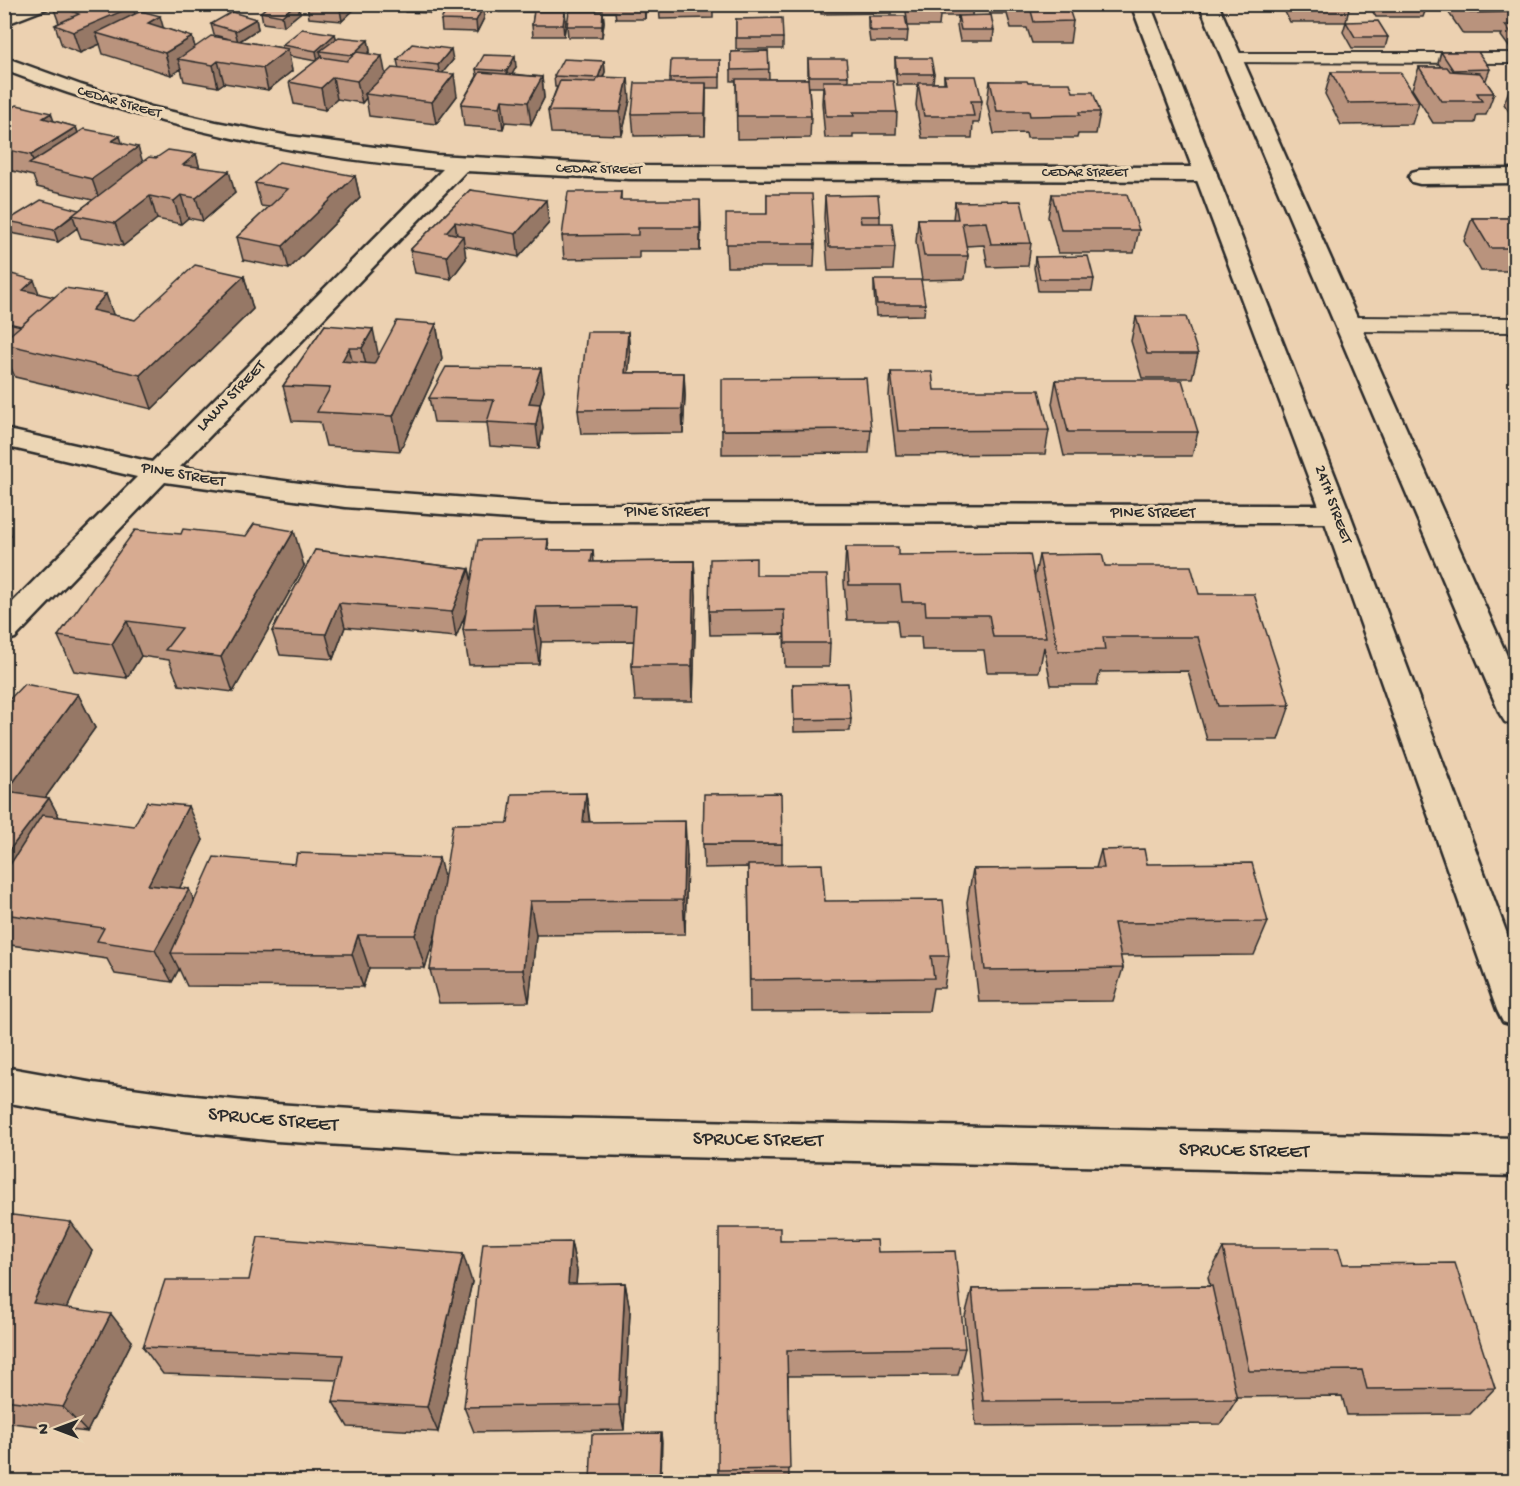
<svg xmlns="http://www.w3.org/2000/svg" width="1520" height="1486" viewBox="0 0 1520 1486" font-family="'Gochi Hand',sans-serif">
<rect width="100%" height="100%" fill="#ecd1b1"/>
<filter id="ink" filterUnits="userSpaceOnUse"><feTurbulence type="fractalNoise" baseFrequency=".0167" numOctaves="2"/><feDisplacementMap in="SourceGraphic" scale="12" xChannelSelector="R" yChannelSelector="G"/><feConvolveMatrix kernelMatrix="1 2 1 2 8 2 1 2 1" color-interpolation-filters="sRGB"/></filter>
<g filter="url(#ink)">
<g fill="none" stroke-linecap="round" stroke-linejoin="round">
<g stroke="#2b2b2b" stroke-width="4">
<path id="service" d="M1231,53H1516V63L1225,62L1222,58L1225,54Z
M1346,317L1516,318V332L1346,331L1338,329L1335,324L1338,319Z"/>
</g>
<g stroke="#2b2b2b" stroke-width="5">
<path id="minor" d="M23,4H50L48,8L4,25V12Z
M4,57L81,85L151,107L216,122L289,136L436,155L630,166L1206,167L1214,169L1217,174L1214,179L1206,181L630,179L466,171L180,467L345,489L552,504L1336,505L1346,507L1350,514L1346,521L1336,523L552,522L345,507L165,482L15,638L4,641V611L137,477L4,446V429L152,462L443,169C292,157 145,124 4,70Z
M1516,169V183L1420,184L1412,182L1409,177L1412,172L1420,170Z
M4,1067L94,1083L185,1095L276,1104L458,1116L1516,1138V1176L458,1152L276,1141L185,1131L94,1118L4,1102Z"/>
</g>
<g stroke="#2b2b2b" stroke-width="5">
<path id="primary" d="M1131,4H1150L1350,514L1516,958V1026L1503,1022L1497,1010L1322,514Z
M1199,4H1218L1516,676V726L1505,722L1500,714Z"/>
</g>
<use href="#service" fill="#ecd6b5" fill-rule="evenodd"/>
<use href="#minor" fill="#ecd6b5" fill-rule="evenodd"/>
<use href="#primary" fill="#ecd6b5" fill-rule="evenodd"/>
</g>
<path fill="#b9937d" stroke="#2b2b2b" stroke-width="1.5" d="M52,4H148L134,11L135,14L163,28L192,37L195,47L226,38L214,35L211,24L256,19L258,29L240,41L282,48V45L335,34L336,39L368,40L370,51L368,54L386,74L399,69L397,60H453L442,73L457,96L436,124L369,116L366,98L362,103L337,99L325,110L294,104L289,82L316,61L289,56L292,71L268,90L224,83L218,87L184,81L181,69L171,75L103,54L100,44L80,53L62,46L55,25L59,23Z
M270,4H298L300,13L284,26L263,23L261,12Z
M307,4H360L342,21L309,18Z
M403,4H468L467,7L484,18L477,32L442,31L441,20L449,7L436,6L430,13L405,12Z
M498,4H552L551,11L566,21L564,36H533L532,25L534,12H499Z
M582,4H646L645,19H616L615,12H603L604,22L602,37H568L567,26L583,11Z
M659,4H713V18L660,19Z
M746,4H816V10H746Z
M820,4H893L892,13L821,14Z
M905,4H973L972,15L994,30L993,41H960L957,26L958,16H940L939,26H908Z
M987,4H1057L1056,6L1073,21L1070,43H1032L1027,28H1011L1007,14H990Z
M1281,4H1350L1346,22H1290Z
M1368,4H1426L1427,6L1423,17H1376Z
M1443,4H1515V51H1512L1501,36L1502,34H1463Z
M868,16L908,31L907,42H870L868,27Z
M736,19L783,38V49H736Z
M1346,22L1388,37L1385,48H1352L1343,32Z
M768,51L769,79H808V59L848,76V81L897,112L896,134H853V138H825L822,103L823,87H809L811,116L810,138L737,139L736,81H731V52Z
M1441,52L1490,69L1486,80H1485L1494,93L1486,115H1477L1475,123H1433L1412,89L1419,67H1441L1438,63Z
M895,58L934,74L933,83H944V76L982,101L979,123H973L972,138H922L916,105L918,85H897L895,69Z
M720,60V88H706L705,135L634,136L632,114L670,83V78Z
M604,61L605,72L603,78L630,100L622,135L551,133L548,111L557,87H555L554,76Z
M516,67L512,74L542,77L544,98L531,124L505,122L503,129L464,126L461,104L477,76L476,69Z
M1331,72L1419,102L1412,124L1341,125L1325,94Z
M990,81L1028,83L1073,92L1100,112L1096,134H1078L1077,138H1027L1026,133L994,134L987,103Z
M1512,82H1515V121L1504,104Z
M4,112L54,121L76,127L78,133L123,143L143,162L156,158L196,154L199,167L235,193L203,221L188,218L181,224L157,219L123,246L81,238L77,228L58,242L11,233L7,221L79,210L93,200L37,187L33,176L4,169Z
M355,176L360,198L289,269L243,260L237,237L269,207L261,206L255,183Z
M470,190L549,223L519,257L464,246L466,259L451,279L415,273L410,250Z
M621,192V200L701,223L700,251H639V258L564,259L562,236Z
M767,194L815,244L814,267H727L726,244L767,214Z
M1052,194L1139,230L1134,253H1058L1048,217Z
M825,196L880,216V223L895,247L893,270L828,271L824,218Z
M955,202L1031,243L1028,266L988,267L984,245L966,246L968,256L965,279L922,280L916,242L918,219H953Z
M1472,218H1515V271H1481L1464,241Z
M1035,257L1094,279L1092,291H1038L1034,268Z
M4,272L39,294L113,315L135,320L244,276L253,309L152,409L15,377L4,352Z
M874,280L925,304L924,315L876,316L874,292Z
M1136,317L1198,354L1192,378H1142L1131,341Z
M436,324L442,359L400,451L326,446L320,422L292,421L283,386L325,325L378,356Z
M628,332L630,356L628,373H684L685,396L683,433L581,434L578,410Z
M891,372L934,390L1049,430L1045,454L896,455L889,396Z
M1056,380L1198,432L1192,456H1064L1052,404Z
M544,391L540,404L543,428L539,449L490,446L487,423L434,422L429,398Z
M871,429L869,453L722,454V430Z
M548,539L549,550H593L594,562L694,561L696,596L693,701H635L632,666L634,641L541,642L539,664L469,665L463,630L465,615L456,637L345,627L333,659L280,655L272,631L315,550L469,569L471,579Z
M846,547L898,555L1034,580L1039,555L1105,566L1199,594L1290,705L1278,740H1207L1188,671L1100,672L1097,685H1051L1044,647L1039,672H987L984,650H922L921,637H899L897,620H847L844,582Z
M304,566L233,692L179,685L169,660L141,656L127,678L74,671L58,636Z
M756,575L830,643L829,667H785L784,634L710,635L709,611Z
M793,684L851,719L850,731L794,732Z
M78,694L95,728L45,798H49L59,817L203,840L179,888L195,901L444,879L508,823L586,793L590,822L687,855L685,934L536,935L529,1002L439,1003L430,970L436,930L425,968H369L363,987L187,986L179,969L172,982L115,974L107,959L4,944V703Z
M703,844H782V865L825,901L949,956L944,988H933L929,1011L750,1012L748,867L704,868Z
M1101,850L1147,864L1268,922L1254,955L1120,956L1123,968L1113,1001L979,1002L967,902L973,869L1096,868Z
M4,1214L92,1251L66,1308L132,1341L87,1432L4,1422Z
M780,1241L878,1252L965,1348L958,1375L788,1376L789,1482H718V1470Z
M571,1242L577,1271L576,1284L625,1283L630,1311L624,1430L474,1432L464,1407Z
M1223,1248L1343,1264L1495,1388L1470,1414L1347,1415L1342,1396L1237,1397V1399L1221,1424L976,1426L965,1316L972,1289L1210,1286L1208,1277Z
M472,1282L438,1432L348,1427L333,1402L338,1380L163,1374L143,1347Z"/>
<path fill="#967866" stroke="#2b2b2b" stroke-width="1.5" d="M113,4H148L134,11L139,28L96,33L100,44L80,53L73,32Z
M295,4H298L300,13L284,26L282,16Z
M339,4H360L342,21Z
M429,4H436V6L430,13Z
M644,4H646L645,19Z
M483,7L484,18L477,32L476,21Z
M565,11L566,21L564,36L563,25Z
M603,11L604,22L602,37V26Z
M160,16L166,37L148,23Z
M256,19L258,29L238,42L235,31Z
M335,34L338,45L320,51L322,58L318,62L316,51Z
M192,37L198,58L178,59L181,69L171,75L165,53Z
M368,40L370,51L354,66L352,55Z
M288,49L292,71L268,90L263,68Z
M451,49L453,60L440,76L438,65Z
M382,56L386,77L365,94L366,98L362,103L357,81Z
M515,56L516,67L508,82L507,71Z
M218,61L224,83L218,87L213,65Z
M604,61L605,72L598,89V78Z
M454,74L457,96L436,124L432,102Z
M333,77L337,99L325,110L321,88Z
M542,77L544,98L531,124L528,102Z
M628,78L630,100L622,135L620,112Z
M706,83V105L705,135V113Z
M502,100L505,122L503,129L500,107Z
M51,113L59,135L43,118Z
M76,127L83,149L34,165L31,155Z
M120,136L126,155L138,147L145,169L100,202L92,179L112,141Z
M196,154L202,176L183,165Z
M229,171L235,193L203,221L196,198Z
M355,176L360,198L289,269L283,246Z
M4,185H5L10,196L4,199Z
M181,195L188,218L181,224L174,201Z
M150,196L157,219L123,246L115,223Z
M546,200L549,223L519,257L516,234Z
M700,200L701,223L700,251Z
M73,216L77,228L58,242L54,230Z
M455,222L458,241L463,236L466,259L451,279L447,256L446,232Z
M244,276L253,309L152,409L140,375Z
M34,280L43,304L23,290Z
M106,294L118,328L92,310Z
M436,324L442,359L400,451L393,416Z
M373,329L380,363L370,382L362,348Z
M628,332L630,356L626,397L625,373Z
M349,348L357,382L342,361Z
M541,368L544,391L533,425L529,403Z
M684,373L685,396L683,433L682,409Z
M540,404L543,428L539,449L536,425Z
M4,521L11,535L4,540Z
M294,531L304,566L233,692L221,657Z
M694,561L696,596L693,701L692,666Z
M469,569L474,593L456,637L452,612Z
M339,603L345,627L333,659L326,634Z
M536,607L541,642L539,664L534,629Z
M127,621L141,656L127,678L112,644Z
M78,694L95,728L25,826L6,792Z
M586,793L590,827L583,822Z
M49,798L67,832L4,905V857Z
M188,806L203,840L165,918L148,885Z
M685,821L687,855L685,934L683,900Z
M439,858L448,892L425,968L415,935Z
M189,889L204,922L171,953L179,969L172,982L155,950Z
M530,901L536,935L529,1002L523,970Z
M358,935L369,968L363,987L352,954Z
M71,1222L92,1251L56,1331L33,1303Z
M571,1242L577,1271L574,1312L568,1284Z
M463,1254L472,1282L438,1432L427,1407Z
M625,1283L630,1311L624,1430L619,1405Z
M111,1314L132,1341L87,1432L63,1407Z
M661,1433L662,1442L661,1482H659Z"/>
<path fill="#d7ab91" stroke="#2b2b2b" stroke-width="1.5" d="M55,4H127L132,7L73,32L55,25L79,14Z
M270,4H295L282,16L261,12Z
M910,4H941V5H910Z
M1013,4H1052V6H1068L1073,21L1034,22L1030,7H1013Z
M1378,4H1426L1427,6H1379Z
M1464,4H1515V12L1470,13Z
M449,6L483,7L476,21L441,20Z
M141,11L160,16L148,23L192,37L165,53L96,33Z
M534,11H565L563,25H532Z
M569,11H603L602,26H567Z
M232,12L256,19L235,31L211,24Z
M991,15L994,30H961L958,16Z
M868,16H905L908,31H871Z
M782,18L783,38H736V19Z
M1378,21L1388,37H1355L1346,22Z
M1505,25H1515V40Z
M302,29L335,34L316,51L282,45Z
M211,36L288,49L263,68L218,61L213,65L178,59Z
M339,37L368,40L352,55L320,51Z
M412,44L451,49L438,65L397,60Z
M768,51L769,69L731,70V52Z
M357,52L382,56L357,81L333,77L321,88L289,82L321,57L347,61Z
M1441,52H1478L1490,69L1453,70Z
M484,55L515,56L507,71L476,69Z
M895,58H931L934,74H897Z
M563,59L604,61L598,78L554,76Z
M808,59H846L848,76H809Z
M671,60H720V77L670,78Z
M1419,67H1447L1450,71L1480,73L1494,93H1477L1482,101H1441Z
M392,68L454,74L432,102L365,94Z
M480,72L542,77L528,102L502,100L500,107L461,104Z
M1331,72H1400L1419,102L1348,103Z
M944,76H976L982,101H971L974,116H924L918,83H946Z
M598,77L628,78L620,112L548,111L560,81L596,82Z
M736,79H808L811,116H737Z
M823,81H893L897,112H853L854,116H826Z
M990,81H1027L1028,83H1070L1073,92H1093L1100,112H1079L1080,115L1030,116L1029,111H997Z
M635,83H706L705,113L632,114Z
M17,105L51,113L43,118L76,127L31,155L4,149V112Z
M84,129L120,136L112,141L138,147L92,179L29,164Z
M168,150L196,154L183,165L229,171L196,198L181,195L174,201L150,196L115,223L73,215L149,157L156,158Z
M279,162L355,176L283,246L237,237L288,189L255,183Z
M470,190L546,200L516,234L455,222L446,232L463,236L447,256L410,250Z
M568,192H621L620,200H700V228H638V235L562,236Z
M767,194H812L815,244H726V214H767Z
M1052,194H1127L1139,230H1061Z
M878,195L880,216H860L861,223H892L895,247H829L825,196Z
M41,200L79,210L54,230L7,221Z
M1021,201L1031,243L991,244L986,222L962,223L968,256H924L918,219H958L955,202Z
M1472,218H1515V248H1490Z
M1088,256L1094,279H1040L1035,257Z
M195,265L244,276L140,375L4,344V340L65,288L106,294L92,310L135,320Z
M4,272L34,280L23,290L54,297L21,326L4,322Z
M874,280H921L925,304H877Z
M1136,317H1186L1198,354H1147Z
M397,321L436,324L393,416L317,412L330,388L283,386L325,325L373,329L362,348H349L342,361L374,364Z
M587,332H628L625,373H684L682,409L578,410Z
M446,367L541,368L529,403L540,404L536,425L487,422L494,400L429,398Z
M891,372H932L934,390H1039L1049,430L898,431Z
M866,378L871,429L722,430V379Z
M1056,380H1182L1198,432H1068Z
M254,524L294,531L221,657L165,650L182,628L127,621L112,644L58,636L135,530L181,534L183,529L246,536Z
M548,539L547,550H593L591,562L694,561L692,666H632L636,606L536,607L534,629L463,630L478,540Z
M846,547H898V555L1030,554L1046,637H993L989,615H926L925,602H902L900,585H849Z
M315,550L469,569L452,612L339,603L326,634L272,631Z
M1102,554L1105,566H1191L1199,594H1254L1290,705L1218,706L1198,637H1103L1105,650L1058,651L1039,555Z
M756,558V575H827L830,643H785L784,610L709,611L710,559Z
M848,683L851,719L794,720L793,684Z
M24,684L78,694L6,792L49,798L4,857V703H6Z
M586,793L583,822L685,821L683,900L530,901L523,970H430L453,824L508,823L512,794Z
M781,793L782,844H703L704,794Z
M147,802L188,806L148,885L189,889L155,950L97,941L104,928L4,914V874L42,815L134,826Z
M1144,849L1147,864L1252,863L1268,922L1114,923L1123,968L985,970L973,869L1104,868L1101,850Z
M297,853L439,858L415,935H358L352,954L171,953L214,857L295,864Z
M822,864L825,901L943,900L949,956H931L934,978L750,980L748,865Z
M4,1214L71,1222L33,1303L111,1314L63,1407L4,1400Z
M719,1228H780V1241L877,1240L878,1252L955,1251L965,1348L787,1350L790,1469L718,1470Z
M258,1237L463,1254L427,1407L333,1402L343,1355L143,1347L165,1280H249Z
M571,1242L568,1284L625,1283L619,1405L464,1407L483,1243Z
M1223,1248H1338L1343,1264L1455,1263L1495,1388L1367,1389L1362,1370L1249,1371Z
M1212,1286L1237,1399L983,1401L972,1289Z
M661,1433L659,1482H590L592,1434Z"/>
</g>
<g text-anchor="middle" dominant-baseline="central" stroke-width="6" stroke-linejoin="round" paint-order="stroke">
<g font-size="14" fill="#2b2b2b" stroke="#ecd6b5">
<text transform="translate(119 103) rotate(16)">CEDAR STREET</text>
<text transform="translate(599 170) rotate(1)">CEDAR STREET</text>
<text x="1085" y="173">CEDAR STREET</text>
</g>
<g font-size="16" fill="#2b2b2b" stroke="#ecd6b5">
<text transform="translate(232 397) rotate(-46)">LAWN STREET</text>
<text transform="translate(183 476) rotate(10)">PINE STREET</text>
<text transform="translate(1332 505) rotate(70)">24TH STREET</text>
<text x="667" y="513">PINE STREET</text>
<text x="1153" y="514">PINE STREET</text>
</g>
<g font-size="20" fill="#2b2b2b" stroke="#ecd6b5">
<text transform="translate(273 1121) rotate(5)">SPRUCE STREET</text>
<text transform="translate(758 1141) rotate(1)">SPRUCE STREET</text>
<text transform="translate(1244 1152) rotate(1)">SPRUCE STREET</text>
</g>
</g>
<rect width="1520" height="1486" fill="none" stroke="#ecd6b5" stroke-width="24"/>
<rect x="12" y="12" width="1496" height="1462" fill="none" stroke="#2b2b2b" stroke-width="2" filter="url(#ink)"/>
<g transform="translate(57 1429) rotate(270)" stroke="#ecd6b5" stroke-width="4.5" paint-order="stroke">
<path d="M0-4.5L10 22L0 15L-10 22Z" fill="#2b2b2b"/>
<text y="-9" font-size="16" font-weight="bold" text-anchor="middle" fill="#2b2b2b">N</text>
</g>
</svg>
